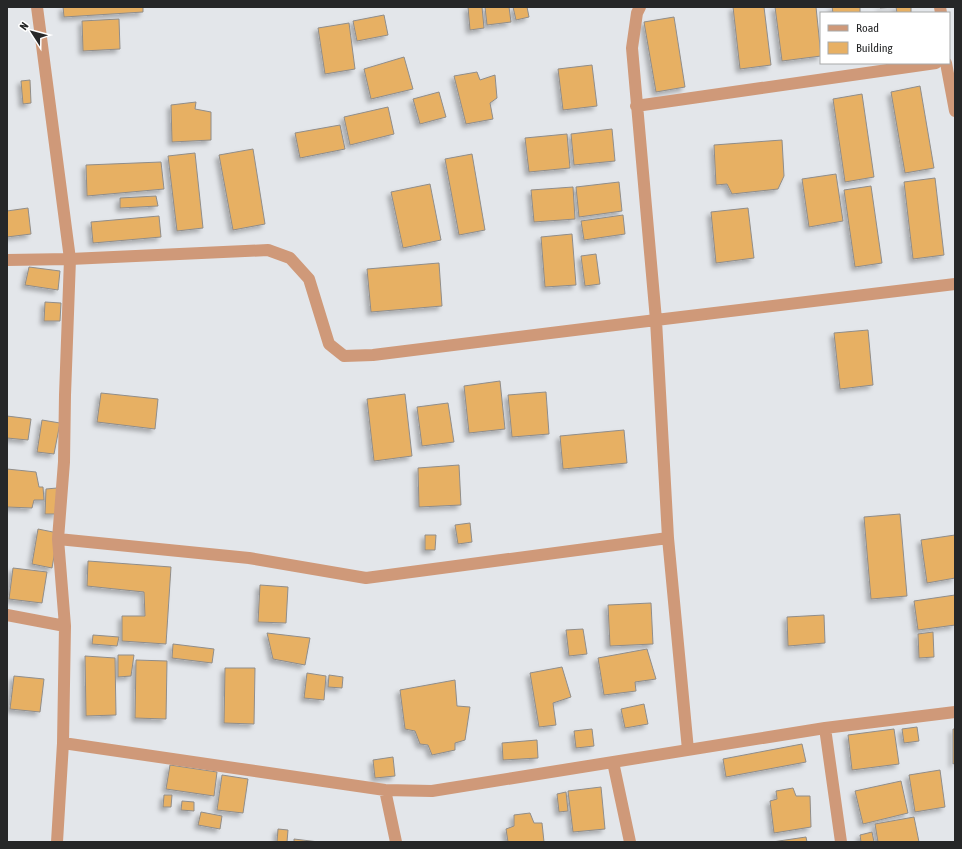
<svg xmlns="http://www.w3.org/2000/svg" width="962" height="849" viewBox="0 0 962 849" font-family="'Asap Condensed',sans-serif">
<defs>
<filter id="shadow"><feDropShadow dx="-3.5" dy="3.5" stdDeviation="2" flood-color="#0004"/></filter>
</defs>
<rect width="100%" height="100%" fill="#e3e6ea"/>
<path fill="#e7b064" stroke="#908d8a" filter="url(#shadow)" d="M63,7H143V12L64,17Z
M468,7H482L484,28L470,30Z
M485,7H509L511,22L487,25Z
M513,7H527L529,17L516,20Z
M733,7H764L771,65L740,69Z
M775,7H816L821,56L782,61Z
M832,7H860V13H833Z
M880,7H911V13H897L896,7L880,8Z
M384,15L388,35L357,41L353,21Z
M674,17L685,87L656,92L644,22Z
M119,19L120,49L83,51L82,21Z
M349,23L355,69L325,74L318,28Z
M404,57L413,89L371,99L364,69Z
M592,65L597,106L563,110L558,69Z
M477,72L480,80L495,75L497,98L490,103L493,119L466,124L454,76Z
M30,80L31,103L23,104L21,81Z
M920,86L934,168L905,173L891,92Z
M439,92L446,117L420,124L413,99Z
M862,94L874,177L845,182L833,99Z
M196,102L195,109L211,112V140L172,142L171,105Z
M388,107L394,134L350,145L344,117Z
M340,125L345,149L300,158L295,133Z
M612,129L615,161L574,165L571,134Z
M567,134L570,168L529,172L525,138Z
M782,140L784,176L778,189L732,194L727,184L716,185L714,145Z
M253,149L265,224L233,230L219,155Z
M195,153L203,228L177,231L168,156Z
M472,154L485,230L459,235L445,159Z
M161,162L164,189L87,196L86,165Z
M836,174L843,221L809,227L802,179Z
M935,178L944,255L913,259L904,182Z
M619,182L622,211L579,217L576,187Z
M430,184L441,240L403,248L391,192Z
M871,186L882,263L855,267L844,190Z
M573,187L575,219L534,222L531,190Z
M156,196L158,206L120,208V198Z
M28,208L31,234L7,237V211Z
M748,208L754,258L716,263L711,212Z
M623,215L625,234L584,240L581,221Z
M159,216L161,237L93,243L91,222Z
M572,234L576,285L545,287L541,237Z
M596,254L600,284L585,286L581,256Z
M439,263L442,306L371,312L367,269Z
M29,267L60,271L58,290L25,285Z
M45,302L61,303L60,321H44Z
M868,330L873,385L840,389L834,333Z
M500,381L505,429L469,433L464,386Z
M546,392L549,434L512,437L508,395Z
M101,393L158,399L155,429L97,422Z
M405,394L412,456L374,461L367,399Z
M448,403L454,442L422,446L417,407Z
M7,416L31,419L28,440L7,438Z
M42,420L60,423L54,454L37,452Z
M624,430L627,463L563,469L560,436Z
M459,465L461,505L419,507L418,468Z
M7,469L36,472L39,487H43L44,500H34L32,508L7,507Z
M57,488V514H45L46,489Z
M900,514L907,596L871,599L864,517Z
M470,523L472,542L458,544L455,525Z
M38,529L58,533L52,568L32,564Z
M425,535H436L435,550H425Z
M955,535V578L927,583L921,540Z
M88,561L171,567L166,644L122,641V616H145L144,592L87,586Z
M13,568L47,572L42,603L9,599Z
M260,585L288,587L286,623L258,622Z
M955,595V625L918,630L914,601Z
M651,603L653,644L610,646L608,605Z
M824,615L825,643L788,646L787,617Z
M583,629L587,654L569,656L566,630Z
M933,632L934,657L919,658L918,634Z
M267,633L310,638L305,665L273,659Z
M93,635L119,637L117,646L92,644Z
M173,644L214,649L212,663L172,658Z
M647,649L656,679L635,682L636,691L604,695L598,658Z
M118,655H134L131,676L118,677Z
M85,656L115,658L116,715L86,716Z
M136,660L167,661L166,719L135,718Z
M562,667L571,697L553,703L556,725L539,727L530,673Z
M225,668H255L254,724L224,723Z
M307,673L326,676L324,700L304,698Z
M329,675L343,677L342,688L328,687Z
M14,676L44,679L40,712L10,709Z
M455,680L457,706L470,707L465,740L455,743V750L432,755L428,745L420,744L415,731L405,729L400,690Z
M644,704L648,724L625,728L621,709Z
M917,727L919,741L904,743L902,729Z
M592,729L594,746L576,748L574,731Z
M894,729L899,764L852,770L848,735Z
M953,729H955V763L953,764Z
M537,740L538,758L503,760L502,743Z
M802,744L806,762L726,777L723,759Z
M393,757L395,776L375,778L373,760Z
M170,765L217,772L214,796L166,789Z
M940,770L945,807L915,812L909,775Z
M222,775L248,779L243,813L217,810Z
M901,781L908,813L863,824L855,791Z
M601,787L605,829L573,832L568,791Z
M793,788L796,796H810L811,827L774,833L770,801L777,799L776,791Z
M566,792L568,811L559,812L557,794Z
M164,795H172L171,807H163Z
M182,801L194,802V811L181,810Z
M201,812L222,816L220,829L198,825Z
M530,813L534,823H542L544,842H508L506,829L514,826V815Z
M914,817L919,842H878L875,824Z
M278,829L288,830L287,842H277Z
M872,832L874,842H861L860,835Z
M806,837L807,842H772Z
M294,839L319,842H294Z"/>
<g fill="none" stroke-linecap="round" stroke-linejoin="round">
<path stroke="#cf9979" stroke-width="12" d="M37,7L70,259L65,395L64,462L58,539L65,626L63,743L57,842
M640,7L637,13L632,48L656,320L668,538L688,750
M940,7L941,13
M946,63L955,111
M636,106L936,63
M7,260L70,259L268,250L290,258L309,279L329,344L344,356L373,355L656,320L955,284
M58,539L249,558L366,578L668,538
M7,615L65,626
M825,728L841,842
M63,743L385,790L432,791L825,728L955,712
M613,762L630,842
M385,790L396,842"/>
</g>
<rect width="962" height="849" fill="none" stroke="#262728" stroke-width="16"/>
<rect x="820" y="12" width="130" height="52" fill="#ffffff" stroke="#a8a9a9"/>
<rect x="828" y="25" width="20" height="6" fill="#cf9979" stroke="#a8a9a9"/>
<text x="856" y="32" font-size="12" fill="#262728">Road</text>
<rect x="828" y="42" width="20" height="12" fill="#e7b064" stroke="#a8a9a9"/>
<text x="856" y="52" font-size="12" fill="#262728">Building</text>
<g transform="translate(32 32) rotate(306)" stroke="#ffffff" stroke-width="3" paint-order="stroke">
<path d="M0-3L7 15L0 10L-7 15Z" fill="#262728"/>
<text y="-6" font-size="11" font-weight="bold" text-anchor="middle" fill="#262728">N</text>
</g>
</svg>
